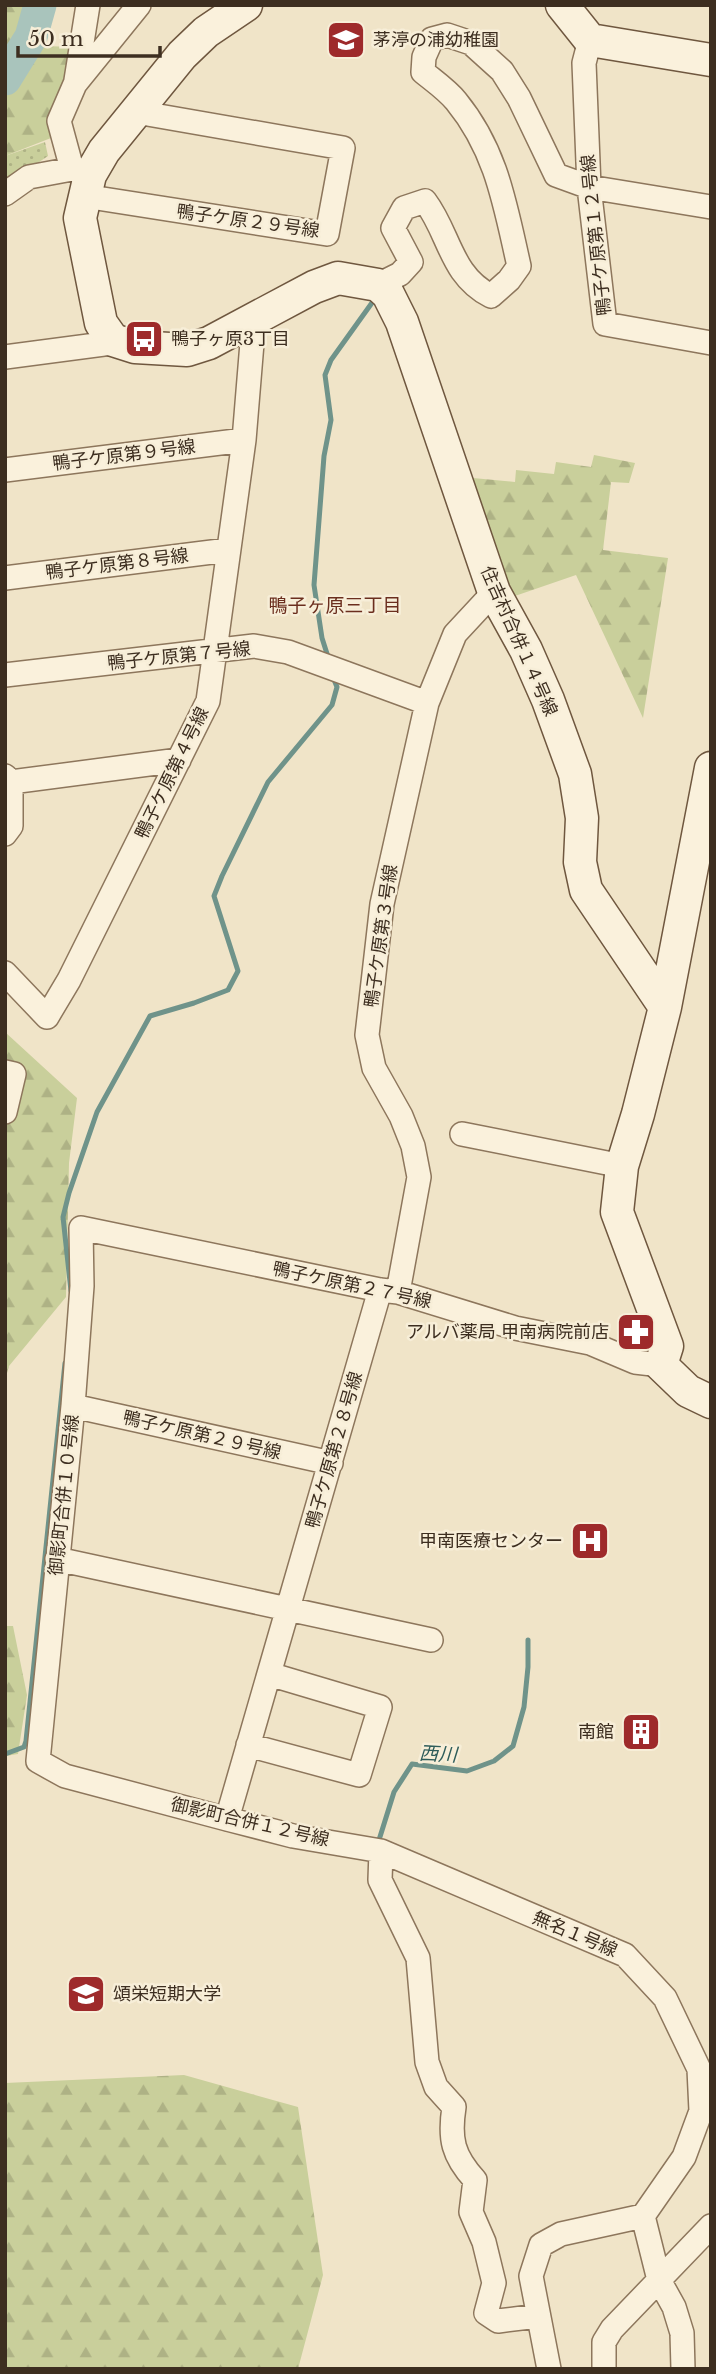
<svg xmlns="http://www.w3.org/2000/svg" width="716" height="2374" viewBox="0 0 716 2374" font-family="'Libre Baskerville','Noto Sans JP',serif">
<defs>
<pattern id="forest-firs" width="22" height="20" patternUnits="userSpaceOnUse" patternTransform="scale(1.75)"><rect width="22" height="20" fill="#c9cf9b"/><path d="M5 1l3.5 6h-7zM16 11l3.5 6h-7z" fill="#aeb285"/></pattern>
<pattern id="park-dots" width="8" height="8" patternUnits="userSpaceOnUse" patternTransform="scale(1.75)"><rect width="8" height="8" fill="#c9cf9b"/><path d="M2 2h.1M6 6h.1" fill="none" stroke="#aeb285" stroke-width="1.8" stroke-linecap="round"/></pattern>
</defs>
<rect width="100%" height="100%" fill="#f0e4c8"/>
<path fill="url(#forest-firs)" d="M5,5H49L46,13L44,46L74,47L51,138L5,156Z
M594,455L635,463L629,483L611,482L603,550L668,558L643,718L576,575L512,597L473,478L515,482L516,470L554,474L556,462L591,467Z
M5,1032L77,1098L69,1163L66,1297L9,1366L5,1380Z
M5,1626H13L27,1695L18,1754L5,1756Z
M184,2075L298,2107L323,2275L298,2369H5V2083Z"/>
<path fill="url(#park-dots)" d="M45,142L48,156L5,185V156Z"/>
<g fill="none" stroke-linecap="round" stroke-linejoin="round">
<path stroke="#6f938a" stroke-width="5" d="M329,660L322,638L314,585L324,456L331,420L325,375L331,360L374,300
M71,1291L63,1217L69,1193L97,1112L150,1016L194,1003L228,990L238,971L214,896L222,876L268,782L332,705L337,687L333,677
M5,1754L24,1747L26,1741L65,1363
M379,1840L394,1792L412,1764L467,1771L494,1761L513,1746L524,1707L528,1667V1640"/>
<path stroke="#a9c4bc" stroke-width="33" d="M5,79L31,37L40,5"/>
<g stroke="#8d765c" stroke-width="26">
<path id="street" d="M590,40L584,63L589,187L605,324L711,343
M76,80L88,5
M72,169L59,121L75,84L139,5
M5,194L29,177L72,169L86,174
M84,196L327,234L343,148L136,112
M378,285L400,274L411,262L393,228L404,208L425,201C450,234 450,275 491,296L509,280L519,266C505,205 497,151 456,101C447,90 434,81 423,72L424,57L432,39L447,35L471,43L502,71L519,98L556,175L589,187L711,207
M5,357L119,342
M5,470L244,440
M5,578L228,550
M5,675L254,646L288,652L427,703
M5,776L11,782V826L5,834
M11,782L179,760
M5,973L47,1017L69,980L208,701L244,440L252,343L241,326
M5,1072L14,1074L5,1112
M462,1134L622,1166
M398,1292L419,1177L413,1146L401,1116L374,1068L367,1035L382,904L427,703L455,634L494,592
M73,1406L331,1463
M57,1559L431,1640
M248,1745L359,1775L380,1707L269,1674
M227,1819L380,1290
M381,1851L625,1955L665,1998L699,2069L701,2111L684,2157L643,2216L659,2280L674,2307L682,2333L683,2369
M538,2316L498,2321L486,2313L494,2283L484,2242L471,2212L475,2180C453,2156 449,2139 454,2107L436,2087L427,2062L418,1958L380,1880L381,1851L293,1836L227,1819L65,1776L38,1761L73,1406L82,1286L81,1228L380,1290L398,1292L515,1328L590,1343L635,1362L661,1365
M549,2369L531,2276L541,2245L561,2234L643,2216
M604,2369V2342L612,2329L711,2226"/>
</g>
<g stroke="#6f573f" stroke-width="35">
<path id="secondary" d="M246,5L206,32L182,55L104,151L90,175L80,218L101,323L113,340L135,347L187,350L209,343L314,287L338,278L378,285L388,294L402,322L494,592L526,650L548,700L575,774L582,818L580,862L586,890L665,1007
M562,5L590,40L711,60
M711,768L665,1007L638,1114L622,1166L617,1212L667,1346L661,1365L688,1391L711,1402"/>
</g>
<use href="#street" stroke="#faf1dc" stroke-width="23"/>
<use href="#secondary" stroke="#faf1dc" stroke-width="32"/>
</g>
<defs>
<g id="school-square" transform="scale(2.0125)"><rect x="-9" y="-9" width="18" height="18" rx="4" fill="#9e2a2b" stroke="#f7eed8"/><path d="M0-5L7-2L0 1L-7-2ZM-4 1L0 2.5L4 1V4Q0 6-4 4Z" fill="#fff"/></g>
<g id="bus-square" transform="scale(2.0125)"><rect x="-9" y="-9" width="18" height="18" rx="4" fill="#9e2a2b" stroke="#f7eed8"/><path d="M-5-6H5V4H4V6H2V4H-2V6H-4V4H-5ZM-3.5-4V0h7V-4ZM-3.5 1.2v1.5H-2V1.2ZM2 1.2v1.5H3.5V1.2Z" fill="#fff"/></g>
<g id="pharmacy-square" transform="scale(2.0125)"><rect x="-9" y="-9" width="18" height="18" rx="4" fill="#9e2a2b" stroke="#f7eed8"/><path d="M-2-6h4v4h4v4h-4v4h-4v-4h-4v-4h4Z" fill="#fff"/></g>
<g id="hospital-square" transform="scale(2.0125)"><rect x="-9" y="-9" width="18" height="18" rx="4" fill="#9e2a2b" stroke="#f7eed8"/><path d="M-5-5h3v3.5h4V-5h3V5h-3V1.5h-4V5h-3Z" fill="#fff"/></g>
<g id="building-square" transform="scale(2.0125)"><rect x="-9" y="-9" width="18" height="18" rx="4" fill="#9e2a2b" stroke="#f7eed8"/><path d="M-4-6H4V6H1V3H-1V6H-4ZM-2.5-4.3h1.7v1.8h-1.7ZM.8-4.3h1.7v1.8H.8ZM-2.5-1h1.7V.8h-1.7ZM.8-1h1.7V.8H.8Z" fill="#fff"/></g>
<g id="university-square" transform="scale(2.0125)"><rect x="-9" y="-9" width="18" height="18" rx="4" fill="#9e2a2b" stroke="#f7eed8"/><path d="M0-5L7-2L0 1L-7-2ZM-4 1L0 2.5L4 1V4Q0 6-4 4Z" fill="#fff"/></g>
</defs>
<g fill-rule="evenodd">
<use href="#school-square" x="346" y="40"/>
<use href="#bus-square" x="144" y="339"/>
<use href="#pharmacy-square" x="636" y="1332"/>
<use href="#hospital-square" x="590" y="1541"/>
<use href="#building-square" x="641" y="1732"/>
<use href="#university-square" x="86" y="1994"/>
</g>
<g text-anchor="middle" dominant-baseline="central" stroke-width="5" stroke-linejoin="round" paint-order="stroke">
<g font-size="18" fill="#3d2e20" stroke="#f7eed8" text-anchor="start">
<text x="373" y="40">茅渟の浦幼稚園</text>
<text x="171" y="339">鴨子ヶ原3丁目</text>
<text x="609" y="1332" text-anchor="end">アルバ薬局 甲南病院前店</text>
<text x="563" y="1541" text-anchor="end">甲南医療センター</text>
<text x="614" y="1732" text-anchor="end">南館</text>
<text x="113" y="1994">頌栄短期大学</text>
</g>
<g font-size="18" fill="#3d2e20" stroke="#f7eed8">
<text transform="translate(248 221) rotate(8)">鴨子ケ原２９号線</text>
<text transform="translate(596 235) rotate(-96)">鴨子ケ原第１２号線</text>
<text transform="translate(124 455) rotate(-7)">鴨子ケ原第９号線</text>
<text transform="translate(117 564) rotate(-7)">鴨子ケ原第８号線</text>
<text transform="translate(519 641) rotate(66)">住吉村合併１４号線</text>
<text transform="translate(179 656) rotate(-6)">鴨子ケ原第７号線</text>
<text transform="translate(172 773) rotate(-64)">鴨子ケ原第４号線</text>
<text transform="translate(381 936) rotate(-82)">鴨子ケ原第３号線</text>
<text transform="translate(352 1285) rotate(12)">鴨子ケ原第２７号線</text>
<text transform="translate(202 1435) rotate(13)">鴨子ケ原第２９号線</text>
<text transform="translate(334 1450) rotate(-74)">鴨子ケ原第２８号線</text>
<text transform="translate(64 1495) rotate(-84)">御影町合併１０号線</text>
<text transform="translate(250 1822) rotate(13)">御影町合併１２号線</text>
<text transform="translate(575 1934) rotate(23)">無名１号線</text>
</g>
<g font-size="19" fill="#6b2e1e" stroke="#f7eed8">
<text x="335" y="605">鴨子ヶ原三丁目</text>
</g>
<g font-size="19" font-style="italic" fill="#2f5d5a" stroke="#f7eed8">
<text transform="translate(438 1754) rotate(3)">西川</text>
</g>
</g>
<rect width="716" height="2374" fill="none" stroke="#3d2e20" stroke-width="14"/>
<path d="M18 46v10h142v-10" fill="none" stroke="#3d2e20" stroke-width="3.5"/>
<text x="28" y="46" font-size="21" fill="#3d2e20" stroke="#f7eed8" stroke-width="5" paint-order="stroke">50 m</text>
</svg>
